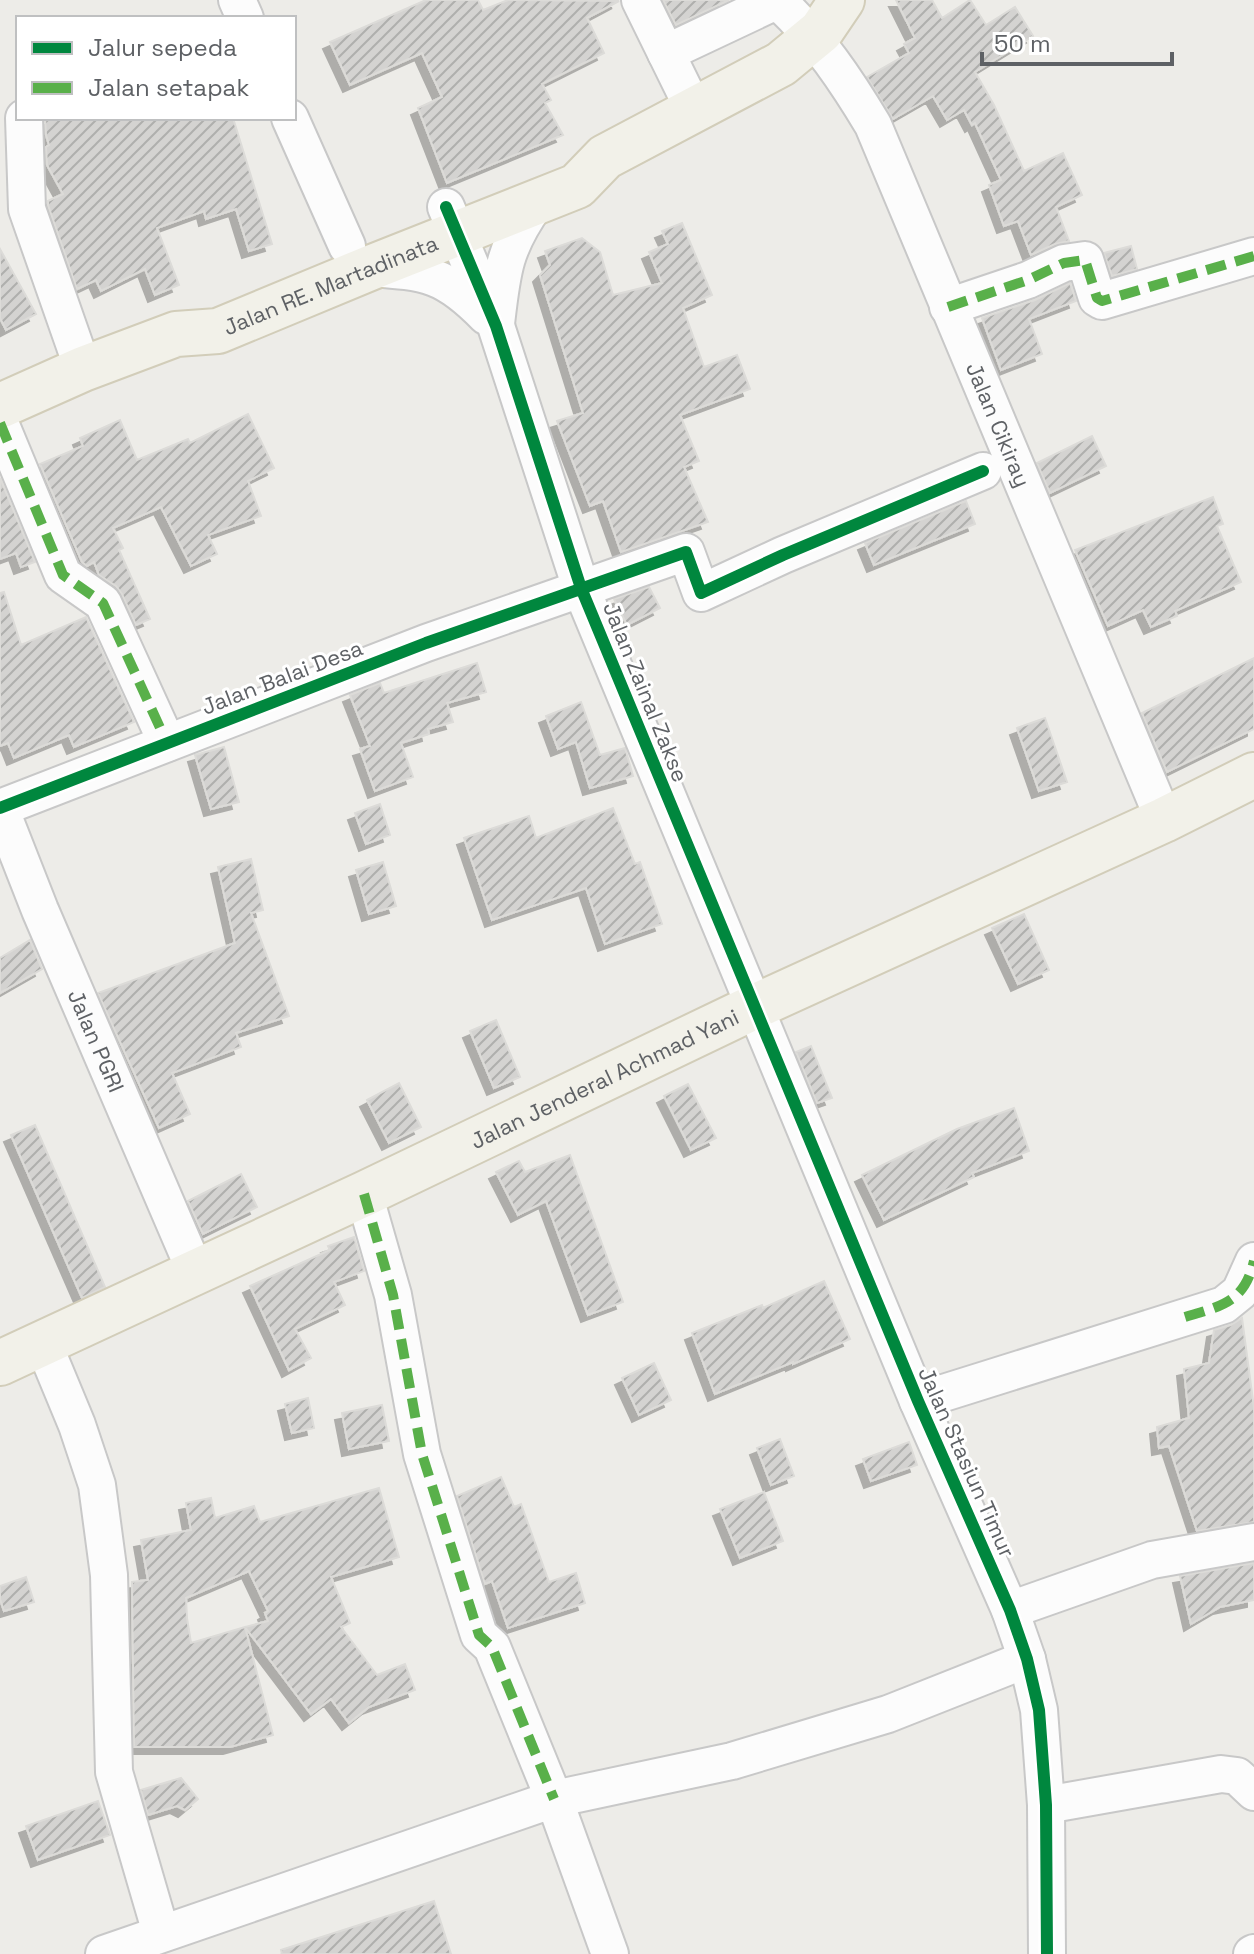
<svg xmlns="http://www.w3.org/2000/svg" width="1254" height="1954" viewBox="0 0 1254 1954" font-family="'Space Grotesk',sans-serif">
<defs>
<pattern id="building-hatch" width="6" height="6" patternUnits="userSpaceOnUse" patternTransform="scale(2)"><rect width="6" height="6" fill="#d4d3d1"/><path d="M-1 1l2-2M0 6l6-6M5 7l2-2" fill="none" stroke="#afafad"/></pattern>
<filter id="shadow"><feDropShadow dx="-7" dy="7" stdDeviation="0" flood-color="#0004"/></filter>
</defs>
<rect width="100%" height="100%" fill="#edece8"/>
<path fill="url(#building-hatch)" stroke="#dcdbd8" stroke-width="2" filter="url(#shadow)" d="M426,0H478L483,10L508,0L619,1L587,18L604,53L542,84L551,100L545,103L563,135L447,183L418,108L442,97L422,53L350,85L330,42Z
M663,0H729L676,25Z
M896,0H932L942,18L970,0L986,25L1015,7L1033,36L975,72L994,105L1024,171L1063,153L1082,195L1056,207L1069,241L1055,244L1031,255L1018,221L1004,226L989,185L1001,180L975,123L972,125L964,110L947,120L933,96L893,119L867,77L909,53L904,44L915,38Z
M45,118H233L272,244L249,251L236,209L206,219L204,211L157,228L179,285L155,295L145,269L101,291L96,280L77,289L48,205V201L63,194L47,165L46,147L49,145L46,135Z
M682,223L712,295L683,308L704,367L737,355L750,389L680,415L699,461L684,467L708,522L621,552L603,501L590,506L557,421L583,413L540,275L550,265L545,251L582,238L600,252L613,295L662,283L649,252L668,244L662,231Z
M1131,246L1137,269L1112,276L1104,253Z
M0,249L36,314L6,330L0,318Z
M1070,283L1076,301L1029,319L1042,354L1001,370L982,318L1035,300Z
M248,414L274,468L248,481L261,516L208,535L217,554L191,566L161,507L113,528L123,548L119,550L150,619L136,625L122,594L116,586L99,575L94,562L87,566L82,562L40,464L83,446L80,438L120,420L137,460L188,439L190,443Z
M1092,436L1106,466L1050,493L1037,463Z
M0,478L35,562L21,567L16,553L0,559Z
M1213,497L1223,524L1217,526L1241,582L1175,611L1177,616L1151,627L1143,610L1108,626L1075,550Z
M966,501L975,524L874,565L865,543Z
M649,587L660,608L627,625L614,599Z
M4,592L21,645L86,617L134,722L74,747L69,735L14,758L8,743L0,746V593Z
M1254,658V729L1167,772L1142,713Z
M477,663L486,692L447,703L453,722L428,729L429,734L401,743L413,777L375,791L360,749L370,746L350,695L380,683L384,693Z
M581,702L600,755L625,748L633,776L590,788L576,742L558,749L546,716Z
M1045,718L1067,782L1039,791L1017,728Z
M224,747L239,802L211,809L195,755Z
M380,804L390,835L366,844L355,813Z
M613,808L635,864L640,862L662,924L605,944L586,888L492,920L464,838L529,816L536,838Z
M251,859L263,910L251,913L289,1016L236,1033L241,1047L172,1073L190,1114L159,1128L98,993L235,943L218,867Z
M383,862L396,906L369,914L356,870Z
M1024,914L1049,970L1018,984L992,928Z
M30,940L42,969L0,993V958Z
M496,1020L520,1077L494,1088L470,1031Z
M811,1046L832,1098L817,1103L796,1052Z
M399,1083L421,1127L389,1143L367,1100Z
M688,1084L716,1138L691,1150L664,1096Z
M1014,1108L1029,1151L972,1173L974,1177L884,1220L862,1175L957,1129Z
M35,1125L105,1287L82,1298L11,1135Z
M570,1155L623,1302L588,1315L546,1201L518,1215L496,1172L519,1161L525,1172Z
M241,1174L257,1207L203,1234L188,1201Z
M354,1237L364,1271L334,1282L345,1305L295,1329L311,1358L289,1370L250,1286L330,1250L328,1246Z
M824,1281L850,1339L793,1364V1362L715,1394L692,1333L762,1305L763,1308Z
M1242,1318L1254,1408V1522L1197,1531L1169,1446L1159,1448L1157,1427L1189,1418L1184,1369L1209,1363L1214,1330L1231,1325Z
M654,1363L671,1400L639,1415L622,1378Z
M308,1398L314,1428L292,1433L285,1404Z
M382,1405L389,1441L349,1449L342,1413Z
M780,1439L794,1476L771,1485L757,1448Z
M909,1442L917,1465L871,1481L863,1459Z
M501,1477L514,1507L521,1504L549,1582L576,1573L585,1603L508,1628L492,1581L485,1584L457,1496Z
M379,1488L399,1557L331,1577L350,1623L341,1627L377,1675L405,1664L415,1690L369,1707L349,1723L331,1699L311,1714L245,1627L268,1621L265,1613L268,1611L249,1571L186,1598L187,1618L191,1643L245,1627L273,1735L230,1747H134L132,1582L148,1580L141,1540L191,1530L186,1503L211,1498L215,1518L254,1506L260,1522Z
M764,1492L783,1541L740,1558L720,1509Z
M1254,1563V1600L1220,1607L1191,1624L1180,1576Z
M26,1577L34,1602L4,1611L0,1599V1586Z
M181,1778L198,1799L185,1810L177,1806L148,1815L141,1790Z
M98,1801L110,1835L38,1860L26,1826Z
M434,1901L451,1954H282L281,1950Z"/>
<g fill="none" stroke-linecap="round" stroke-linejoin="round">
<g stroke="#c8c8c8" stroke-width="40">
<g id="minor">
<path d="M237,0L245,18"/>
<path d="M640,0L694,110"/>
<path id="s1" d="M666,53L774,2L781,4C819,40 846,80 873,125L1164,820"/>
<path d="M24,118L27,209L83,369"/>
<path d="M290,118L347,246"/>
<path d="M446,207L496,326L581,588L918,1401L1010,1610L1027,1659L1039,1710L1046,1805L1047,1954"/>
<path d="M370,268C427,272 445,274 486,316"/>
<path d="M948,307L1028,280L1064,263L1085,260L1097,298L1102,301L1254,256"/>
<path d="M496,324C502,271 504,248 536,203"/>
<path d="M0,423L63,575L103,603L167,743"/>
<path d="M0,808L426,643L686,552L701,593L783,555L983,471"/>
<path id="s2" d="M0,808L40,910L196,1273"/>
<path d="M364,1194L393,1295L422,1454L479,1635L492,1647L554,1799L610,1954"/>
<path d="M43,1343L77,1425L97,1485L109,1575L114,1772L161,1933"/>
<path d="M918,1401L1224,1305L1240,1292L1254,1261"/>
<path d="M1010,1610L1152,1560L1254,1542"/>
<path d="M1046,1805L1221,1774L1237,1776L1254,1792"/>
<path d="M104,1954L554,1799L732,1761L888,1714L1027,1659"/>
<path d="M1252,1954L1254,1953"/>
</g>
</g>
<g stroke="#d2cdb9" stroke-width="48">
<g id="major">
<path id="s3" d="M0,406L83,369L176,334L218,331L370,268L577,186L605,157L781,64L821,31L842,0"/>
<path id="s4" d="M0,1363L364,1194L754,1007L1164,820L1254,775"/>
</g>
</g>
<use href="#minor" stroke="#fcfcfc" stroke-width="36"/>
<use href="#major" stroke="#f2f1e9" stroke-width="44"/>
<path stroke="#59b04a" stroke-width="10" stroke-dasharray="20 10" stroke-linecap="butt" d="M948,307L1028,280L1064,263L1085,260L1097,298L1102,301L1254,256
M0,423L63,575L103,603L167,743
M364,1194L393,1295L422,1454L479,1635L492,1647L554,1799
M1185,1317C1221,1306 1244,1303 1254,1261"/>
<g stroke="#fff" stroke-width="17">
<path id="cycleway" d="M446,207L496,326L581,588L918,1401L1010,1610L1027,1659L1039,1710L1046,1805L1047,1954
M0,808L426,643L686,552L701,593L783,555L983,471"/>
</g>
<use href="#cycleway" stroke="#00873e" stroke-width="12"/>
</g>
<g text-anchor="middle" dominant-baseline="central" stroke-width="6" stroke-linejoin="round" paint-order="stroke">
<g font-size="22" fill="#5e6165" stroke="#fff">
<text stroke="none"><textPath href="#s3" startOffset="354">Jalan RE. Martadinata</textPath></text>
<text stroke="none"><textPath href="#s1" startOffset="604">Jalan Cikiray</textPath></text>
<text transform="translate(282 677) rotate(-21)">Jalan Balai Desa</text>
<text transform="translate(646 692) rotate(68)">Jalan Zainal Zakse</text>
<text stroke="none"><textPath href="#s2" startOffset="252">Jalan PGRI</textPath></text>
<text stroke="none"><textPath href="#s4" startOffset="668">Jalan Jenderal Achmad Yani</textPath></text>
<text transform="translate(967 1462) rotate(66)">Jalan Stasiun Timur</text>
</g>
</g>
<rect x="16" y="16" width="280" height="104" fill="#ffffff" stroke="#bfc0c1" stroke-width="2"/>
<rect x="32" y="42" width="40" height="12" fill="#00873e" stroke="#bfc0c1" stroke-width="2"/>
<text x="88" y="56" font-size="24" fill="#5e6165">Jalur sepeda</text>
<rect x="32" y="82" width="40" height="12" fill="#59b04a" stroke="#bfc0c1" stroke-width="2"/>
<text x="88" y="96" font-size="24" fill="#5e6165">Jalan setapak</text>
<path d="M982 52v12h190v-12" fill="none" stroke="#5e6165" stroke-width="4"/>
<text x="994" y="52" font-size="24" fill="#5e6165" stroke="#ffffff" stroke-width="6" paint-order="stroke">50 m</text>
</svg>
